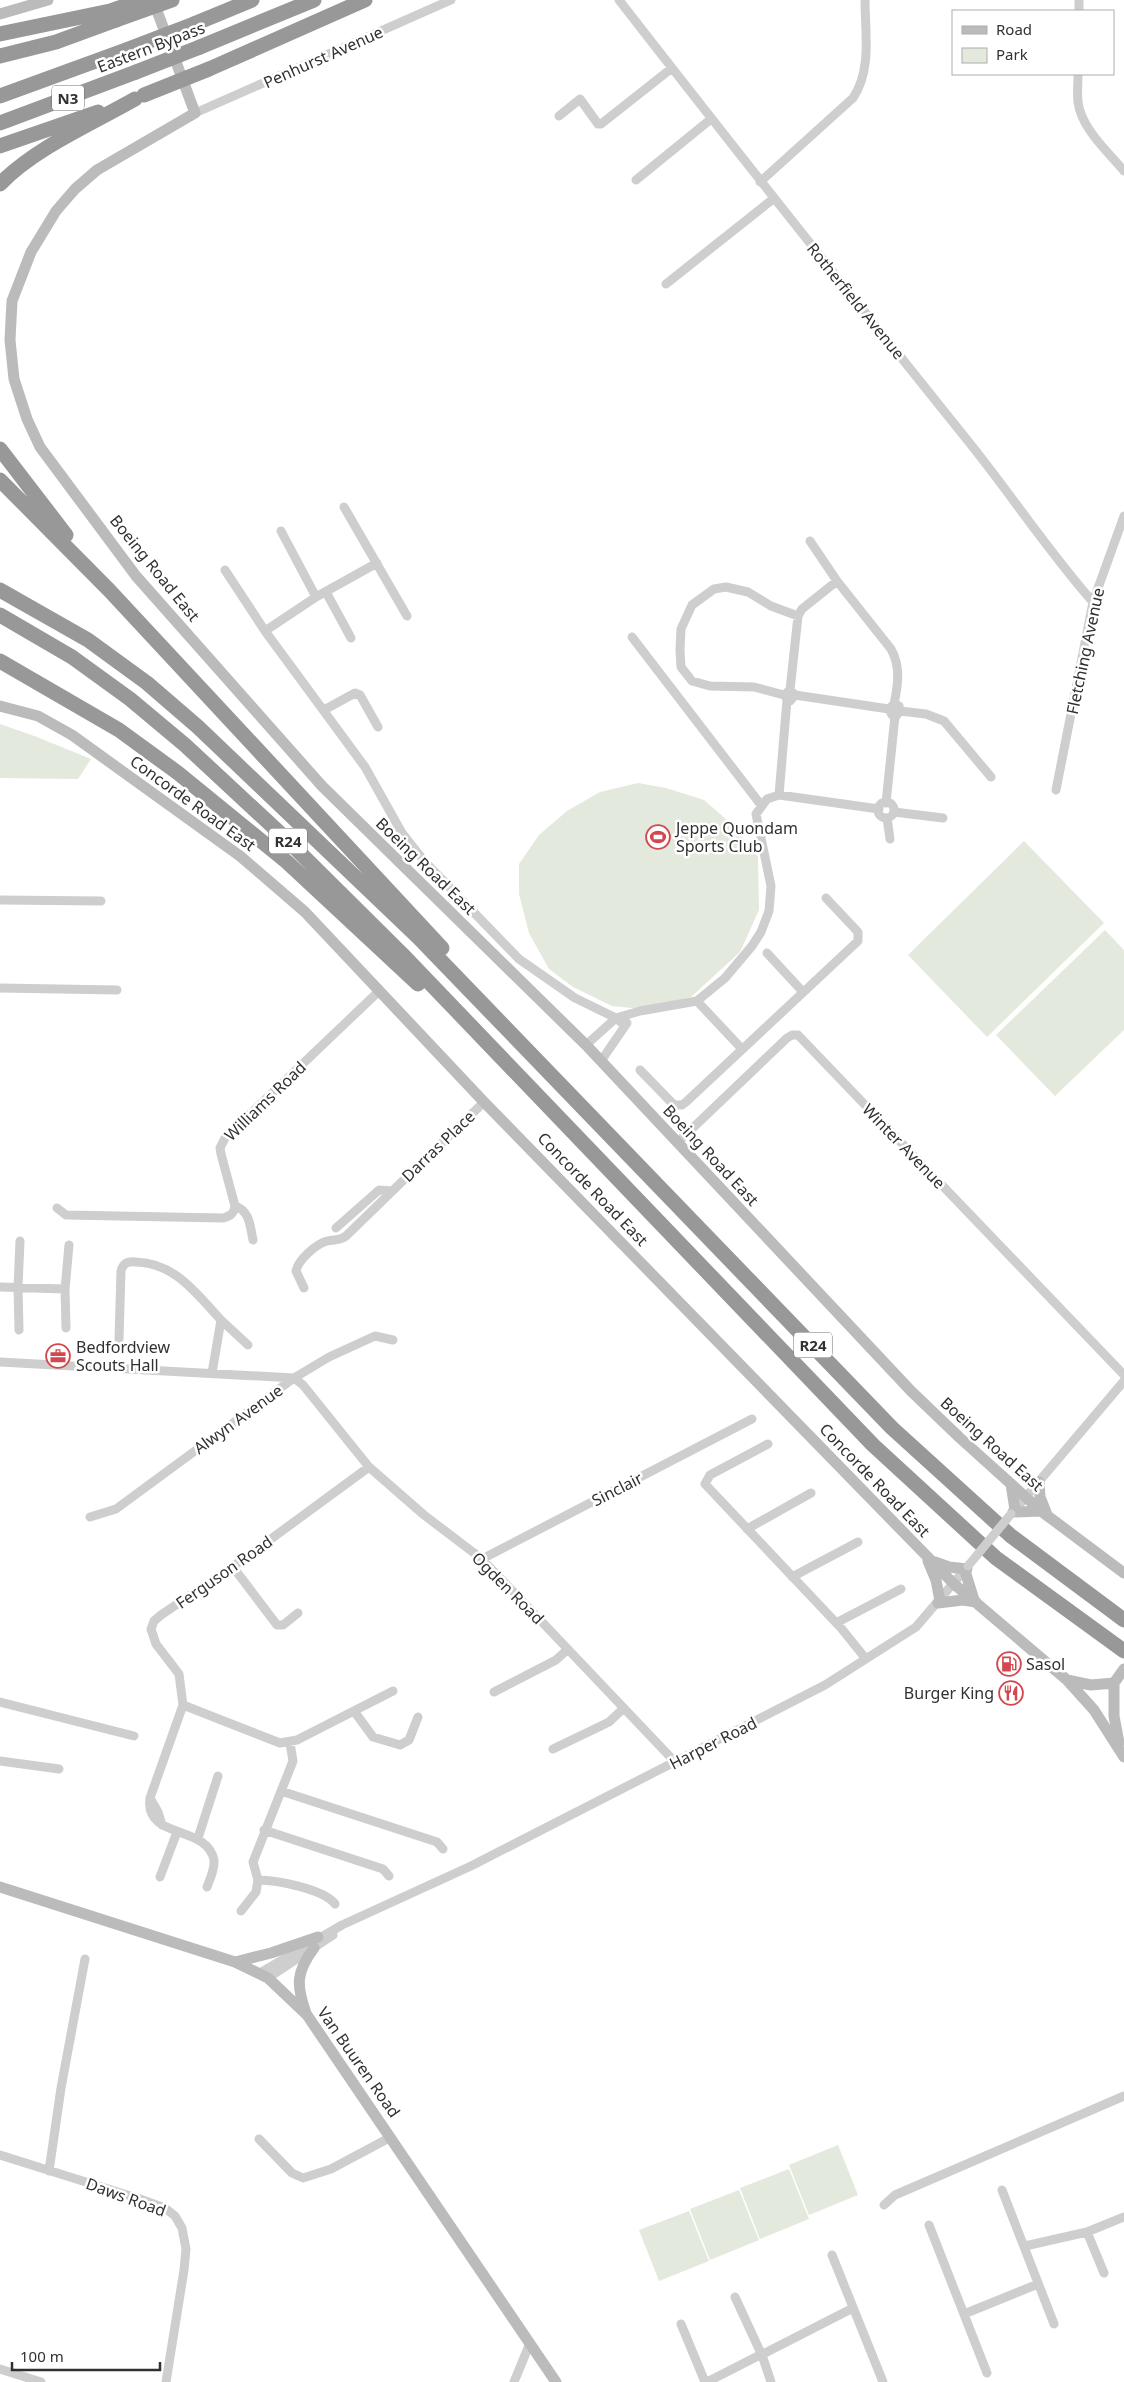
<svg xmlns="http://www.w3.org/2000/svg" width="1124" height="2382" viewBox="0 0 1124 2382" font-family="'Noto Sans',sans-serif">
<rect width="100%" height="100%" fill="#fff"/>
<path fill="#e3e9dd" d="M0,724L37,737L91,759L78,779L0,778Z
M638,783L666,788L704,800L734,826L758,857L759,910L740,952L691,997L641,1009L612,1006L573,987L549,969L529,933L519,894V864L539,835L567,811L600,792Z
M1024,841L1104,923L987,1037L908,955Z
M1105,930L1124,950V1030L1055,1096L996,1035Z
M838,2145L858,2195L809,2215L789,2165Z
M789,2169L809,2219L760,2239L740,2188Z
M739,2190L759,2240L710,2260L690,2209Z
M689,2211L709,2261L659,2281L639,2230Z"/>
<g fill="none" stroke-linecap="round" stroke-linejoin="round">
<path stroke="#cecece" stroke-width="9" d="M619,0C734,148 850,294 968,441C1010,493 1048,551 1093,602
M1079,11V0
M1078,74C1078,83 1077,93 1078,102C1081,128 1108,152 1124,171
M195,113L451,0
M559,116L580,99L598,124H601L672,68
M636,180L711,119
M760,182L853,98C872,70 865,32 865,0
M666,284L773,199
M344,507L407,616
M281,531L316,597
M810,541L837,581L891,649C901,667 898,685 894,704
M225,570L265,631L365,767L402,833L425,862L519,959L575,998L616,1018L625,1026
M326,592L351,638
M265,631L316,597L377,563
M632,637L761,805
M790,690L798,616L802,609L837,581
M784,695L790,690L795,695L790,701L784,695L754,687L710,686L692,681L681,667L680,650L681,629L692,605L714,589L726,587L748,592L771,606L798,616
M795,695L889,709L894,704L899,706L900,711L897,715H892L889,709
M324,710L355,693L360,695L378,727
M900,711L926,714L944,721L991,777
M1056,790L1093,602L1124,516
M779,795L787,700
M878 810a8 8 0 1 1 16 0a8 8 0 1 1-16 0Z
M886,803L895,716
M894,812L943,818
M887,818L890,839
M0,900L101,901
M767,953L803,992
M0,988L117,990
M697,1001L742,1049
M586,1045L616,1018L640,1011L697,1001L725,978L752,946L761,932L769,911L771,886L756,814L767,799L779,795L879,809
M601,1061L627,1023
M640,1070L674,1105H682L686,1102L858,941V932L826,898
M677,1143L787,1038L792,1035H798L1124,1375
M235,1206C250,1211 250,1226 253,1240
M57,1208L66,1215L223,1218C230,1216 234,1214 235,1206L221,1154L220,1148L225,1138L378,992
M336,1228L379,1190L392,1191
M0,1287L65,1289L69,1245
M304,1288L296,1271C298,1260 316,1244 327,1241C335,1239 340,1241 346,1236L484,1102
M65,1289L66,1328
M19,1330L18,1287L20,1241
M119,1339L121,1271C123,1263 128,1261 136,1262C175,1263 196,1293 221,1320
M0,1362L294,1378
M212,1373L221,1320L248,1345
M294,1378L303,1385L369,1467L424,1515L482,1559L676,1763
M768,1444L710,1475L705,1484L841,1628L866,1659
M369,1467L241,1561L161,1615L154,1621L151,1629L156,1644L179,1674L183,1705L280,1743L297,1740L393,1691
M1013,1512L1124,1381
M90,1517L116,1509L294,1378L329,1357L375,1336L393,1340
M747,1529L811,1493
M482,1559L752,1419
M233,1567L277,1625H283L298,1613
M792,1577L858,1542
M836,1623L901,1589
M494,1692L556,1660L568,1649
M0,1702L134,1736
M183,1705L150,1798C144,1840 207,1824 214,1860C215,1869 210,1879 207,1887
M354,1711L373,1737L400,1745L409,1740L418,1717
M553,1749L609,1722L624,1708
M0,1761L59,1769
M281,1791L437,1842L443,1849
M150,1798L158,1812L162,1825
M264,1830L383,1869L389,1876
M198,1838L218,1776
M160,1877L177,1832
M258,1880C276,1880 324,1889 335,1904
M241,1911L256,1892L258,1880L253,1862L293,1761L290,1743
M260,1973L342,1925L471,1866L825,1685L916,1627L968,1566
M268,1978L333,1935
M259,2139L292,2173L303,2178L331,2169L391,2137
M0,2155L140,2199L165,2208L175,2216L182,2228L186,2249L184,2270L166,2382
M49,2171L61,2088L85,1959
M1002,2190L1054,2324
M884,2205L895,2195L1124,2096
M929,2225L987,2373
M1087,2232L1104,2273
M1025,2246L1087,2232L1124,2217
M832,2255L883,2382
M735,2297L760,2351
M964,2314L1038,2284
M681,2324L705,2382
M765,2353L853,2308
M763,2358L771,2382
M0,2369L41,2382
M514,2382L530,2343
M707,2382L758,2356"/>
<path stroke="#bbb" stroke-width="11" d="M153,0L195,113L97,170L75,189L56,211L31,252L12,301L10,340L14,379L27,419L40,447L136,576L322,786L586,1045L911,1391L960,1438L1041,1511L1124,1573
M0,14L48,0
M0,706L38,716L72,735L240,856L305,912L484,1102L954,1584L1067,1680L1094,1710L1124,1757
M1039,1482L1040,1497L1046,1512
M1011,1484L1015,1510
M1013,1512L1041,1511
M928,1561L936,1580L940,1601
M935,1562L949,1567L967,1569
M965,1571L974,1600
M938,1603L963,1600L976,1602
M1067,1680L1091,1685L1114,1683
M1119,1743L1114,1716V1683L1124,1669
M0,1887L235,1962L268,1978L307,2015L556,2382
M235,1962L271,1953L318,1937
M306,2013C296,1985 296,1972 314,1948"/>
<path stroke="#989898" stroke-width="15" d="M194,24L252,0
M0,34L110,11L142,0
M200,47L314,0
M0,56L56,42L116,20
M209,69L365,0
M0,96L126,50
M0,123L136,72
M0,146L98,112
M0,184C35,148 91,124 135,99
M0,449L66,535
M0,480L109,590L442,948
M0,590L88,640L147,683L198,727L418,937L892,1428L1011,1536L1124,1620
M0,615L72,657L130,699L185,745L283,836L402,954L873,1445L996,1558L1124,1651
M0,661L119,730L178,773L287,862L418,984"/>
<path stroke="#cecece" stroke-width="9" d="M968,1566L1011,1514"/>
<path stroke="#989898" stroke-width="15" d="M116,20L172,0
M126,50L194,24
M136,72L200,47
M144,95L209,69"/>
</g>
<defs>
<g id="stadium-ring" transform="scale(1.25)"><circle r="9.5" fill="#fff" stroke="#d2484e" stroke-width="1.5"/><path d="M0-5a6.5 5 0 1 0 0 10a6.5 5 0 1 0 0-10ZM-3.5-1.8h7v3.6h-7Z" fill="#d2484e"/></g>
<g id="office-ring" transform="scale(1.25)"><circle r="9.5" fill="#fff" stroke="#d2484e" stroke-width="1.5"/><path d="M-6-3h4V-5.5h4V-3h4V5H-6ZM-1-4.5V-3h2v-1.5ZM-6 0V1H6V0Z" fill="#d2484e"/></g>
<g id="fuel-ring" transform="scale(1.25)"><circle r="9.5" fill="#fff" stroke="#d2484e" stroke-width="1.5"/><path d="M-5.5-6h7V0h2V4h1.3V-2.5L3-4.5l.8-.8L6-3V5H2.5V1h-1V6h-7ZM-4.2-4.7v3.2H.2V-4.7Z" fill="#d2484e"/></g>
<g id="restaurant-ring" transform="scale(1.25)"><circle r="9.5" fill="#fff" stroke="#d2484e" stroke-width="1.5"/><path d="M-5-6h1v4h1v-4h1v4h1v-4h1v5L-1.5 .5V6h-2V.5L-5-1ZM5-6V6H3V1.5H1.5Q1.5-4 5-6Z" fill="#d2484e"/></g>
</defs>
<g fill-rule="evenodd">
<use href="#stadium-ring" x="658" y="837"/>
<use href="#office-ring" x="58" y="1356"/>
<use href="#fuel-ring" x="1009" y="1664"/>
<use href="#restaurant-ring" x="1011" y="1693"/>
</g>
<g text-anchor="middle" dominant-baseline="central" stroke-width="5" stroke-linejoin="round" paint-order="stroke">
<g fill="#fff" stroke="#6f6f6f" stroke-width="1">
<rect x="52" y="85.5" width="32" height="25" rx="4"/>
<rect x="269" y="828.5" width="38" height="25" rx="4"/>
<rect x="794" y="1332.5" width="38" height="25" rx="4"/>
</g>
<g font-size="15" font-weight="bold" fill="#313131">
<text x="68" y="98">N3</text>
<text x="288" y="841">R24</text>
<text x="813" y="1345">R24</text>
</g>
<g font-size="16" fill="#313131" stroke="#fff">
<text transform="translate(151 47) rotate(-21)">Eastern Bypass</text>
<text transform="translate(323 57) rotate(-24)">Penhurst Avenue</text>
<text transform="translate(856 301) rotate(51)">Rotherfield Avenue</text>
<text transform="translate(155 568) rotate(51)">Boeing Road East</text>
<text transform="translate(1085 651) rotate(-78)">Fletching Avenue</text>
<text transform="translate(193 803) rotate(36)">Concorde Road East</text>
<text transform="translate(426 866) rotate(44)">Boeing Road East</text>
<text transform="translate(265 1101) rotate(-44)">Williams Road</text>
<text transform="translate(438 1146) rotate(-44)">Darras Place</text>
<text transform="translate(904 1146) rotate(46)">Winter Avenue</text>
<text transform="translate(711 1155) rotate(47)">Boeing Road East</text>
<text transform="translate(593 1189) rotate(46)">Concorde Road East</text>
<text transform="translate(238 1419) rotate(-36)">Alwyn Avenue</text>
<text transform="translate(992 1444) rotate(42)">Boeing Road East</text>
<text transform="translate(875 1480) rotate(46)">Concorde Road East</text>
<text transform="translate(617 1489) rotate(-27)">Sinclair</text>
<text transform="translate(224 1572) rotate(-35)">Ferguson Road</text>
<text transform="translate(508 1588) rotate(45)">Ogden Road</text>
<text transform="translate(713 1743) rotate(-27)">Harper Road</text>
<text transform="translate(359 2062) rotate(55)">Van Buuren Road</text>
<text transform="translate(126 2197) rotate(20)">Daws Road</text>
</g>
<g font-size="16" fill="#313131" stroke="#fff" text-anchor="start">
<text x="676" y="828">Jeppe Quondam<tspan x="676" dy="18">Sports Club</tspan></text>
<text x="76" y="1347">Bedfordview<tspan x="76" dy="18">Scouts Hall</tspan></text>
<text x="1026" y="1664">Sasol</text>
<text x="994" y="1693" text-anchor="end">Burger King</text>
</g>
</g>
<rect x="952" y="10" width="162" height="65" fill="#ffffff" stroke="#adadad"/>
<rect x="962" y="26" width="25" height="8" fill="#bbbbbb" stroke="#adadad"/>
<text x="996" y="35" font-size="15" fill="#313131">Road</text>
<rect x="962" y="48" width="25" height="15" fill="#e3e9dd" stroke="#adadad"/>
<text x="996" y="60" font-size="15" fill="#313131">Park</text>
<path d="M12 2362v8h148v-8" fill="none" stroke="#313131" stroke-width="2.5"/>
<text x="20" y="2362" font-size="15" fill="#313131" stroke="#ffffff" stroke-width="4" paint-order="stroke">100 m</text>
</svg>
